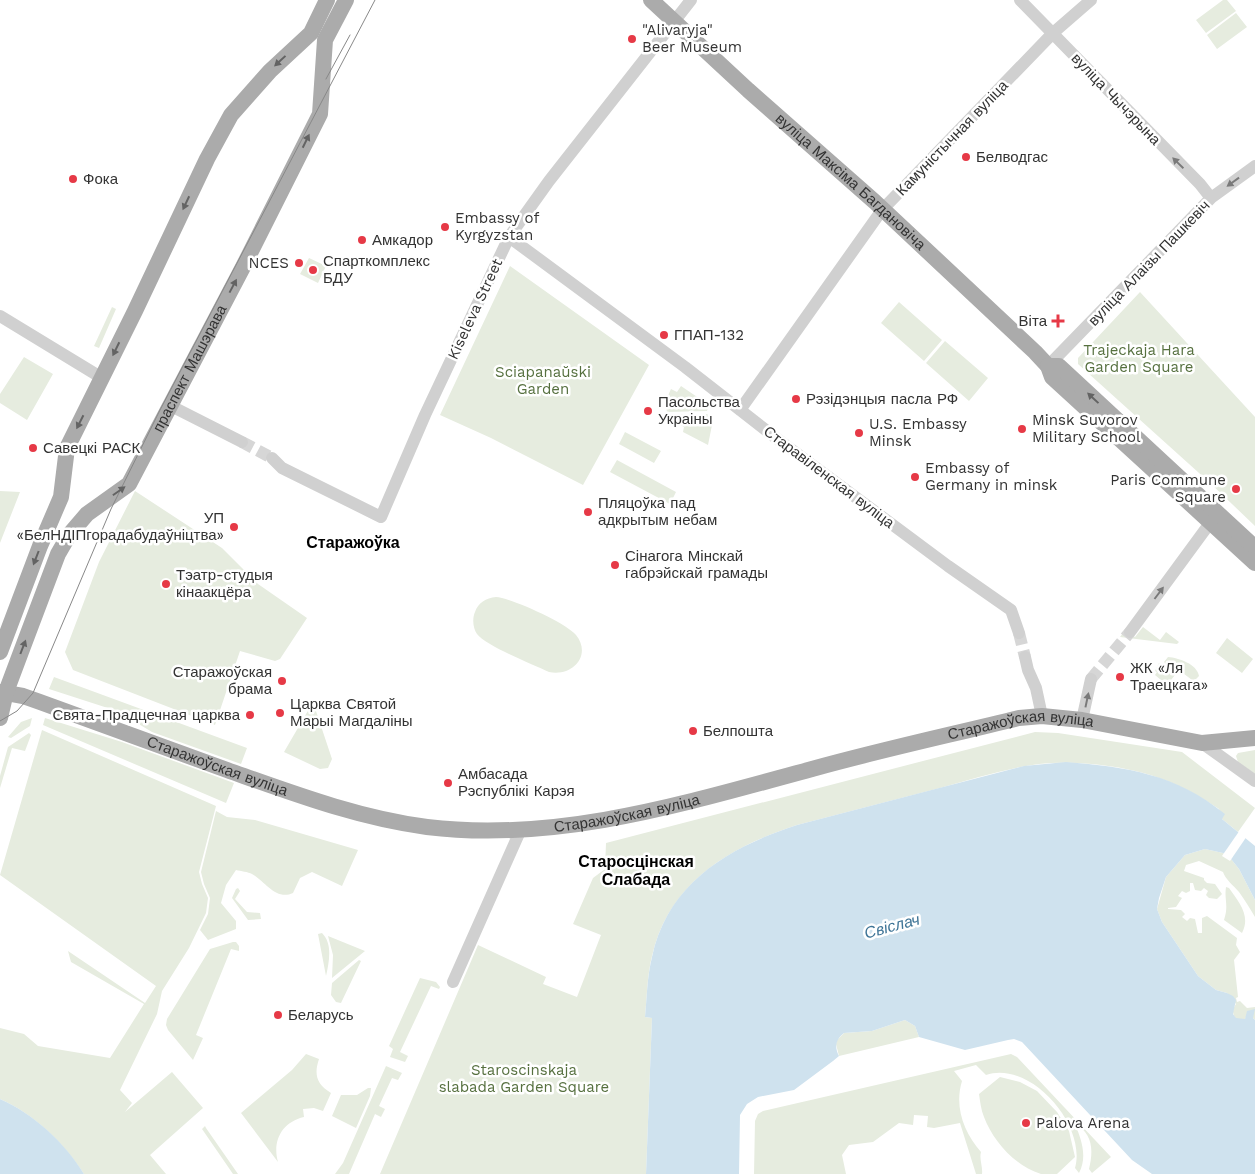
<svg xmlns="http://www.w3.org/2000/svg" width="1255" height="1174" viewBox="0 0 1255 1174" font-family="'Work Sans',sans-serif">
<rect width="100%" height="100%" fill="#fff"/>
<path fill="#e6ecdf" d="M1223,0H1227L1236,11L1206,33L1196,20Z
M1236,13L1247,27L1217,49L1207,35Z
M309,258L326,266L318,283L300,274Z
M510,266L649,365L583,485L491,438L440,415Z
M1140,292L1255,417V526L1209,482L1078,364V358Z
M899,302L942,340L924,361L881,323Z
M112,307L116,309L99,348L94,346Z
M945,341L988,378L969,401L926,363Z
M24,357L53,374L27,420L0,403V394Z
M681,386L709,405L707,411L667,412C665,404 667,397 671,389L677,392Z
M707,414L713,420L708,445L683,432L684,427L673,421L668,415Z
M625,432L661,451L654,463L619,444Z
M617,460L676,492L670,504L610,472Z
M0,491L20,492L0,543Z
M135,491L222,548L258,584L307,618L280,659L275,661L240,651L215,725L73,670L65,652L99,562Z
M496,597C511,598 566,623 576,635C592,655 573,677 549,672C534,665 486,646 477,634C473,628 472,619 475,612C478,603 486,598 496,597Z
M1143,627L1160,640L1166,632L1179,642L1177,644L1120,637L1125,630L1135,637Z
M1227,638L1253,659L1242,673L1216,653Z
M1168,657C1179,658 1197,664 1199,676L1196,679L1192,680L1179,670L1167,685L1155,675L1157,672L1155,671L1159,663L1165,668L1167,665L1164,662Z
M54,677L247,748L241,764L152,732L117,711L49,689Z
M313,702L332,759L328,768L320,769L284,752Z
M32,718L30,726L11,738L8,737L21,722Z
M45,718L122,742L234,783L226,803L43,725Z
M42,730L216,806L199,872L202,884L208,898L206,913L189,948L162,991L157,1014L120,1090L132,1103L125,1112L172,1072L203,1108L150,1155L166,1174H84C64,1143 34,1114 0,1099V1028L24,1034L38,1046L110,1058L144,1004L71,962L68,951L145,1003L156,986L0,875Z
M1035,732L1058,733L1182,752L1255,808L1238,832L1222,819L1219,809C1178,781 1142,769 1092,764C1075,763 1057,762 1039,764C1006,768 973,779 940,788C892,800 845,813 797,825C730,847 669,882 652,956C647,976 647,997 645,1017L652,1018L646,1174H380L478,945L546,977L543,984L577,997L601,935L573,924L593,878L605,869L606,843Z
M29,733L31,735L25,751L12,748L0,788V776L8,747Z
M1255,750V774L1238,762L1236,756L1238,753Z
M216,811L227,817L255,820L358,850L342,886L312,872L300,878L293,893C276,901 265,881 252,874C248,872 241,871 236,870L226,885L221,903L236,921V929L208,940L200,930L208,914L210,898L204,884L201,872Z
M1205,849L1223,853L1231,859L1239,869L1255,900V917C1250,909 1245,900 1239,892C1234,886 1225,879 1223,872L1199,861L1186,865L1184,871L1204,878V880L1207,883L1215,884L1222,894L1217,899L1209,898L1206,895L1208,891L1204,888L1201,891L1195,890L1193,883H1190V891L1186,893L1182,891L1178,896L1182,898L1176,907L1168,908V909L1181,910L1185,914L1182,917L1187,921L1190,918L1195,919L1198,933H1202V918L1207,916L1237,938L1236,945L1240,952L1234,960L1238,997L1236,998L1237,1002L1240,1001L1247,1008L1255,1007V1020L1253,1018V1013L1247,1015L1245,1019H1236C1232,1013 1232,1010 1236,1004L1227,993L1216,990L1198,976L1162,922L1157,909L1166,877L1185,855Z
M1226,887L1229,888C1239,902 1251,916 1242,933L1224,920C1229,905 1224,900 1226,887Z
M238,888L240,891L235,899L247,912L260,913L261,919L248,920L232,898L236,889Z
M322,933C333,944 329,962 326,976L318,934Z
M328,936L365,951L332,978L333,955Z
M233,942H236L239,946V951L231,949L196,1035L203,1038L193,1060L168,1030L166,1025L167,1019L210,949Z
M359,960L361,961L341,1003L336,1002L331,995L332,983Z
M420,978L436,982L440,987L439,989L431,986L400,1052L408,1056L405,1062L390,1057L393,1049L389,1046Z
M905,1020L915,1026L919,1037L839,1056L836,1044L837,1040L844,1033L872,1031Z
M306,1054L319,1059C314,1074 316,1084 331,1093L323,1111L314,1108L303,1109L304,1117C282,1122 272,1141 278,1162L241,1113L292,1070Z
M1011,1054L1017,1057L1111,1157L1092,1173L1089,1169C1094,1148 1092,1134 1074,1122C1081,1138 1088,1156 1079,1173L1075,1168C1087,1126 1031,1060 986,1075L976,1065L954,1071L962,1081C954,1107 964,1133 981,1152C979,1159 983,1167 982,1174H976L960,1123L934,1128L927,1127L928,1116L914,1115L913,1125L899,1123L873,1142L849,1145L842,1155L846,1174H754L755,1121L758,1114L763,1111Z
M386,1066L402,1073L398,1080L392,1078L379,1106L385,1109L381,1117L375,1114L349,1174H335L343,1163Z
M1000,1077L1020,1082L1037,1091L1057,1112L1069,1131L1075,1157L1057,1174C1052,1174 1046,1174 1041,1174C1015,1166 993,1141 984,1117C981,1110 980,1101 979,1094Z
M368,1088H371L370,1096L356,1128L332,1116L341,1095H357Z
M205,1126L206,1128L238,1174H233L202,1129Z"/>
<path fill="#cfe2ee" d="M1066,762C1127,767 1176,774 1225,814L1222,819L1255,846V900L1239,869L1231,859L1223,853L1205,849L1185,855L1166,877L1159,898L1157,909L1162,922L1198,976L1216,990L1227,993L1233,996L1236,1000L1233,1014L1236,1018L1245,1019L1247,1011L1255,1009L1253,1018L1255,1020V1174H1152L1132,1160L1022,1042L1014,1039L1008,1040L965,1050L919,1037L915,1026L905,1020L872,1031L844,1033C836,1039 834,1047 839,1056L833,1061L794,1090L758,1097L747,1104L740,1115L739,1174H646L652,1018L645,1017C647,997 647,977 652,957C668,882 730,847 797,825L1024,766Z
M0,1099C34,1114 65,1143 84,1174H0Z"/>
<path fill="#fff" d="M1240,830L1247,836L1230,861L1222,856Z"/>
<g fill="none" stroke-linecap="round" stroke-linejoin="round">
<path stroke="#d6d6d6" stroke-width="12" stroke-dasharray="12 6" stroke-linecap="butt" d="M242,442L272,458
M1019,633L1025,657
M1091,679L1130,632"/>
<path stroke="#d0d0d0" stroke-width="12" d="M1020,0L1200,184L1211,198
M509,237L685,367L776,438L948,566L1011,610L1019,633
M0,316L102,378
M1048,366L1211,198L1255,166
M171,406L242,442
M740,410L882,210L1053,33L1091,0
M272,458L282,468L381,517L425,415L509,237L549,181L691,0
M1130,632L1210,523
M1025,657L1028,670L1036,688L1042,716
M1082,720L1091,679
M1202,743L1255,781
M453,982L521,829"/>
<g stroke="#ababab" stroke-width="16">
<path id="s1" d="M651,0L748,90L875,202L1035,352L1048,366L1052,377L1255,563"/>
<path d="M1048,366H1059L1252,545"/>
<path d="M0,652L40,546L61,497L67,448L135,311L207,159L231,115L270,71L311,33L327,0"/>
<path id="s2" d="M0,692L23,696L40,702C102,724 164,747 227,770C292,793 358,818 427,827C558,843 686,803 812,769C880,750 950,735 1019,718L1042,716L1082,720L1202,743L1255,738"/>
<path id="s3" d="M0,718L6,692L21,652L58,554L69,535L87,514L129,484L243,267L320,114L325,40L346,0"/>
</g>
<path stroke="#888" stroke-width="1" d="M326,79L350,35
M0,721L17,711L33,693L111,509L160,410L375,0"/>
</g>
<defs><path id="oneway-solid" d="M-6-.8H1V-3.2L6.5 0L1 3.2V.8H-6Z" transform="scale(1.25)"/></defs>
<g fill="#636363">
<use href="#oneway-solid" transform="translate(280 61) rotate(137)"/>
<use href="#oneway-solid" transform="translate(306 141) rotate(-64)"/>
<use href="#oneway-solid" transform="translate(186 203) rotate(115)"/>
<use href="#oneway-solid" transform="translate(233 286) rotate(-62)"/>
<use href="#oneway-solid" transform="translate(116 349) rotate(116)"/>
<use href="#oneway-solid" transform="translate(1093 398) rotate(-137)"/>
<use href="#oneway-solid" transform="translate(80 422) rotate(117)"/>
<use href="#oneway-solid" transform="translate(119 491) rotate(-35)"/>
<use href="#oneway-solid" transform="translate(36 558) rotate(111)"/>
<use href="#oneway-solid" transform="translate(23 647) rotate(-69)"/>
</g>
<g fill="#7a7a7a">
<use href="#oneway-solid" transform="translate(1178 163) rotate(-136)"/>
<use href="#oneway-solid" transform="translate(1233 182) rotate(144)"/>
<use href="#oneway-solid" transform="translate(1159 593) rotate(-53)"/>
<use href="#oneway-solid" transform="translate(1087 700) rotate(-78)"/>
</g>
<g fill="#e63946" stroke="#fff" stroke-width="2">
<circle cx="632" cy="39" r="5"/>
<circle cx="966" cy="157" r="5"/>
<circle cx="73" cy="179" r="5"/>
<circle cx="445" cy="227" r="5"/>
<circle cx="362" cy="240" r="5"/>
<circle cx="299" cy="263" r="5"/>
<circle cx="313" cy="270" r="5"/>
<path d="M1055.5 313.5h5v5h5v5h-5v5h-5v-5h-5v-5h5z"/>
<circle cx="664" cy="335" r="5"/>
<circle cx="796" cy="399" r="5"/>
<circle cx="648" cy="411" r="5"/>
<circle cx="1022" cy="429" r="5"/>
<circle cx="859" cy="433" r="5"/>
<circle cx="33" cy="448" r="5"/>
<circle cx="915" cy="477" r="5"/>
<circle cx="1236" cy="489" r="5"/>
<circle cx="588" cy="512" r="5"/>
<circle cx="234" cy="527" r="5"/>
<circle cx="615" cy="565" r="5"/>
<circle cx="166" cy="584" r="5"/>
<circle cx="1120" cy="677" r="5"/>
<circle cx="282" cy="681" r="5"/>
<circle cx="280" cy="713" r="5"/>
<circle cx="250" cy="715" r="5"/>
<circle cx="693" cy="731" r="5"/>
<circle cx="448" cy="783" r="5"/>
<circle cx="278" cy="1015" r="5"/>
<circle cx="1026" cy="1123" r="5"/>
</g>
<g text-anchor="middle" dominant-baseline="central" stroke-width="5" stroke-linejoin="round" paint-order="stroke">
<g font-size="15" fill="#333" stroke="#fff" text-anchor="start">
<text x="642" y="30">"Alivaryja"<tspan x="642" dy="17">Beer Museum</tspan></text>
<text x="976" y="157">Белводгас</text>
<text x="83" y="179">Фока</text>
<text x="455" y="218">Embassy of<tspan x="455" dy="17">Kyrgyzstan</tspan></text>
<text x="372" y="240">Амкадор</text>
<text x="323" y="261">Спарткомплекс<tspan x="323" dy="17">БДУ</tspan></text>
<text x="289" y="263" text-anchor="end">NCES</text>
<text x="1047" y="321" text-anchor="end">Віта</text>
<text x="674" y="335">ГПАП-132</text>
<text x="806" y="399">Рэзідэнцыя пасла РФ</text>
<text x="658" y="402">Пасольства<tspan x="658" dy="17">Украіны</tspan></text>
<text x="1032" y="420">Minsk Suvorov<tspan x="1032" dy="17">Military School</tspan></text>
<text x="869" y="424">U.S. Embassy<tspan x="869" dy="17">Minsk</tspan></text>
<text x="43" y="448">Савецкі РАСК</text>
<text x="925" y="468">Embassy of<tspan x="925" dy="17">Germany in minsk</tspan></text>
<text x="1226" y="480" text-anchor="end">Paris Commune<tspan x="1226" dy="17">Square</tspan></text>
<text x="598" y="503">Пляцоўка пад<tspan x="598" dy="17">адкрытым небам</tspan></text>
<text x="224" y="518" text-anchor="end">УП<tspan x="224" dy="17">«БелНДІПгорадабудаўніцтва»</tspan></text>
<text x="625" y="556">Сінагога Мінскай<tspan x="625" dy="17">габрэйскай грамады</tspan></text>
<text x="176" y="575">Тэатр-студыя<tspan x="176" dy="17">кінаакцёра</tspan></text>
<text x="1130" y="668">ЖК «Ля<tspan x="1130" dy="17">Траецкага»</tspan></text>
<text x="272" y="672" text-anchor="end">Старажоўская<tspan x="272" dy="17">брама</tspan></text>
<text x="290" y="704">Царква Святой<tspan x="290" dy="17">Марыі Магдаліны</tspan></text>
<text x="240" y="715" text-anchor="end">Свята-Прадцечная царква</text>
<text x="703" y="731">Белпошта</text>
<text x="458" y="774">Амбасада<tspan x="458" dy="17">Рэспублікі Карэя</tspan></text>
<text x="288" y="1015">Беларусь</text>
<text x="1036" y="1123">Palova Arena</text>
</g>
<g font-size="15" fill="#333" stroke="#fff">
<text transform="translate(1116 99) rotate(46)">вуліца Чычэрына</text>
<text transform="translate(952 138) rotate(-46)">Камуністычная вуліца</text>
<text stroke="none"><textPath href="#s1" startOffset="270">вуліца Максіма Багдановіча</textPath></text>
<text transform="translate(1149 263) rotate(-46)">вуліца Алаізы Пашкевіч</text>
<text transform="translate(475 309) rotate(-65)">Kiseleva Street</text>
<text stroke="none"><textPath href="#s3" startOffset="406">праспект Машэрава</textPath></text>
<text transform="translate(829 477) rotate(37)">Старавіленская вуліца</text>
<text stroke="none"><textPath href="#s2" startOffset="1055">Старажоўская вуліца</textPath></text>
<text stroke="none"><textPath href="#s2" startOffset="230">Старажоўская вуліца</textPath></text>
<text stroke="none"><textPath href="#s2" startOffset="650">Старажоўская вуліца</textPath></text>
</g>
<g font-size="15" fill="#56703f" stroke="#fff">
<text x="1139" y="350">Trajeckaja Hara<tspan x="1139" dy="17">Garden Square</tspan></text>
<text x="543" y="372">Sciapanaŭski<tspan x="543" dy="17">Garden</tspan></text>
<text x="524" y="1070">Staroscinskaja<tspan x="524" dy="17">slabada Garden Square</tspan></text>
</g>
<g font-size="16" font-weight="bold" fill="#000" stroke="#fff">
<text x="353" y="542">Старажоўка</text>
<text x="636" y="861">Старосцінская<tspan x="636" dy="18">Слабада</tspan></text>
</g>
<g font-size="16" font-style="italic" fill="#3f7597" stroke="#fff">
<text transform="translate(892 926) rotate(-15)">Свіслач</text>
</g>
</g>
</svg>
